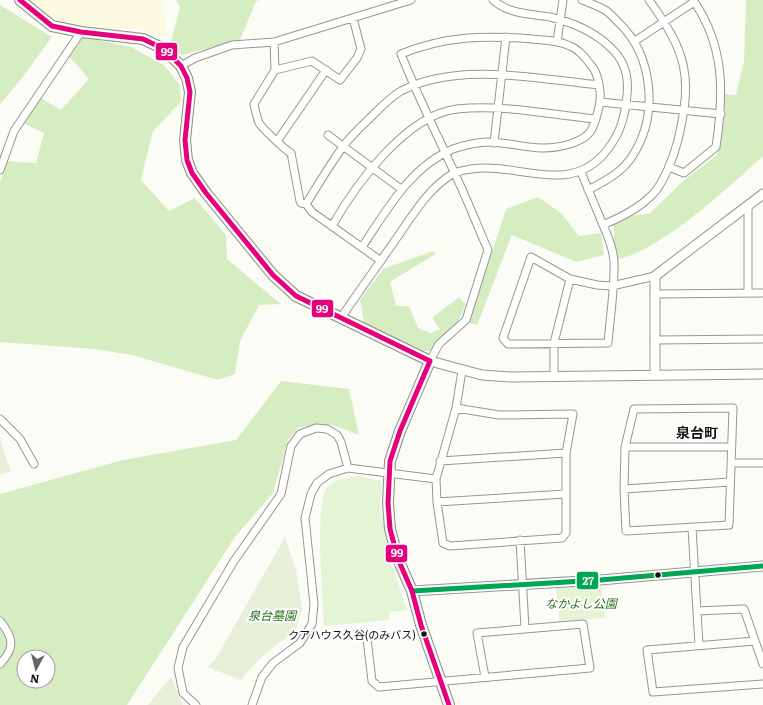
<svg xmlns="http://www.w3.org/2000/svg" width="763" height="705" viewBox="0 0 763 705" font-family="Literata,'Noto Sans JP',serif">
<rect width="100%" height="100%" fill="#fcfcf7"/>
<path fill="#faf9e2" d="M30,0H165L166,38L140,29L80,28L56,23Z"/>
<path fill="#e5f4d5" d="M357,476L382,481L380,507L389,555L407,610L389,612V620L324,626C323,601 314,501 328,486C335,479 348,478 357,476Z
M601,585L605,618L559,621L556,588Z"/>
<path fill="#d6edc2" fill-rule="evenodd" d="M176,0H260L256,1L240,40L182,55L169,48L180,8Z
M746,0H763V156C729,187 659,253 614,260V225L634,215L649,214L682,182L717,155L724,119L725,94L736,95L744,61Z
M0,5L52,37L22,78L0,104Z
M83,37L131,47L164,65L180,85L181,102L153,131L141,180L169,211L195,198L226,235L227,259L281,304L259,305L240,341L235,374L218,380L132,355L94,349L0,342V182L7,161L36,163L44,133L23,123L41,98L61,110L89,79L69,56Z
M538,197L561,213L579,236L601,233L604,255L576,262L512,235L477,325L469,323L506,209Z
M433,251L437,253L390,282L396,306H409L418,328L431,333L440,329L432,318L459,297L466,304L459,320L430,351H420L364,323L360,300L383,269Z
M281,381L349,389L359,435L333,425L299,427L288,440L273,493L235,537L127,705H0V494L123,460L236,440ZM24,657H48V681H24Z"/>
<path fill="#e8efd9" d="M0,439L11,472L0,474Z
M285,537L296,570L302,609L295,632C272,647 258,658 241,680L207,667L215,660Z
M171,677L183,705H148Z"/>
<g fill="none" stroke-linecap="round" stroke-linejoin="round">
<g stroke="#969694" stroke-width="9">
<path id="minor" d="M582,0C590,3 598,6 605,10C610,13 614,18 618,22C653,55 659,114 633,155C623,172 605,181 588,190
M635,41L694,2
M274,42L275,70
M557,42L563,0
M181,66L195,58L232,45L274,42L411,0
M600,102L721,114
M328,135L401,189
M278,140L326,70
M494,143L506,37
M669,167L684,173L716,147C724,93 725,46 693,0
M0,170L14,131L81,32
M581,172L603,225C621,217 638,209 652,195C664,183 674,156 678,140C693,76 687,53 649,0
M306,204L301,203L300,201L291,153C285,150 262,128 259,123C257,117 255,110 254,104L275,70L312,61L340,80L357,58L361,49L353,18
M748,206V293
M603,225C609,238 615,254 614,268C614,292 610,319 608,343L508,344L503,338L531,257L570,279L597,285L612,286L655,276
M332,226C356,184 406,115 457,109C504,104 550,115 596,119
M362,247C387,210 410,167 453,149C464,145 475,143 486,142C517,142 537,154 570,144C576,142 586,138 590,132C595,125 597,115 599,107C602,94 599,73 590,64C585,57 578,49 570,46C558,40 544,40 532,39C484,35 445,36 401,54C417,95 437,134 455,174C467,199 477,225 488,250L466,320L439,344L430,361
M381,261L312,212L306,204C318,185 329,166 342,148C351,135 364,124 375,113C383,105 391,97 401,91C457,61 538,79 599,85
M654,294L763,293
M341,318C359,291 378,265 396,239C413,215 428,188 454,173C459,171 466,170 471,169C517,162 566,195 603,155C619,137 625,119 627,95C629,77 624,60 611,48C595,32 571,22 550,17C530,14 509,14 493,0
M654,340L763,339
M554,376V343L570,279
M456,408L499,415L573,414L566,453V533L562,538L450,546L443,543L437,502L436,479L456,408L462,371
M733,408L729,525L626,531L624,489L625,447L634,409Z
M0,419L20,439L34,464
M625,447H731
M440,461L566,453
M732,463H763
M624,489L730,482
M437,502L566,494
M692,528L699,645
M520,540L525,628
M697,611L744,609L755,641
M0,621C14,638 15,648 0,664
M367,639L372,681L379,687L590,668L583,624L477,633L485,677
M763,664L755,641L647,650L653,692L763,684
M196,705L183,693L178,668L183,647L234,561L281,494L291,446L300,434L316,428L327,429L337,435L341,442L348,468
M252,705L262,677L273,663L300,643L312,624L314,604L305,518L311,494L317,483L329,474L348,468L436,479"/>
</g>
<g stroke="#969694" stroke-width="11">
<path id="tertiary" d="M430,361L482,375L511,377L763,374
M655,374V276L763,194
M412,591L600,580L763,566"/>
</g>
<g stroke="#8d8d8b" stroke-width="12">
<path id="secondary" d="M20,0L52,26L81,32L143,39L164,49L181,66L187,78L190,92L185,140L187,160L192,173L206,193L273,275L296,296L430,361L400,431L390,461L388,503L390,529L398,559L412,591L421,625L449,705"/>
</g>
<use href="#minor" stroke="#fffffe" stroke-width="7"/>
<use href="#tertiary" stroke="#fffffe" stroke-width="9"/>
<use href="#secondary" stroke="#f6f5eb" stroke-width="10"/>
<g stroke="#fff" stroke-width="8">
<path id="bus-1" d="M412,591L600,580L763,566"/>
</g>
<g stroke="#fff" stroke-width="8">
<path id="bus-2" d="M20,0L52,26L81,32L143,39L164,49L181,66L187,78L190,92L185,140L187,160L192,173L206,193L273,275L296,296L430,361L400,431L390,461L388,503L390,529L398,559L412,591L421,625L449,705"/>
</g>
<use href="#bus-1" stroke="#00a651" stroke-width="5"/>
<use href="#bus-2" stroke="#e5007d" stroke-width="5"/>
</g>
<g fill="#101010" stroke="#fff" stroke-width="1.5">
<circle cx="658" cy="575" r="3.5"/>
<circle cx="424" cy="634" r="3.5"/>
</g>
<g text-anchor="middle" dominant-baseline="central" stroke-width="4" stroke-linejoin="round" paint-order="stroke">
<g font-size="11" fill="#101010" stroke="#fff" text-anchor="end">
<text x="416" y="634">クアハウス久谷(のみバス)</text>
</g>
<g font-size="12" font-style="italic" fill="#296f1a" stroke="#fff">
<text x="581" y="603">なかよし公園</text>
<text x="272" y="615">泉台墓園</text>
</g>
<g font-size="14" font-weight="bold" fill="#101010" stroke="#fff">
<text x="697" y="432">泉台町</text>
</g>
</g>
<g stroke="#fff" stroke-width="1.5">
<rect x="155" y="42" width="23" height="19" rx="4" fill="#e5007d"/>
<rect x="311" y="299" width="23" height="19" rx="4" fill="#e5007d"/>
<rect x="385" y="544" width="23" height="19" rx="4" fill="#e5007d"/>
<rect x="576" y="571" width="23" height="19" rx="4" fill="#00a651"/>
</g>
<g font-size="11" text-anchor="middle" font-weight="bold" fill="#fff">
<text x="167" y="56">99</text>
<text x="322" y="313">99</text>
<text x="397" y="557">99</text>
<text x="588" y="585">27</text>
</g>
<g transform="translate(36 669) rotate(187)"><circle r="19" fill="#ffffff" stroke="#9f9f9f"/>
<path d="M0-3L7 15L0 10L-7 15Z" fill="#636361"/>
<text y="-6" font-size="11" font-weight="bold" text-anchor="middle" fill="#101010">N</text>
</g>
</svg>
